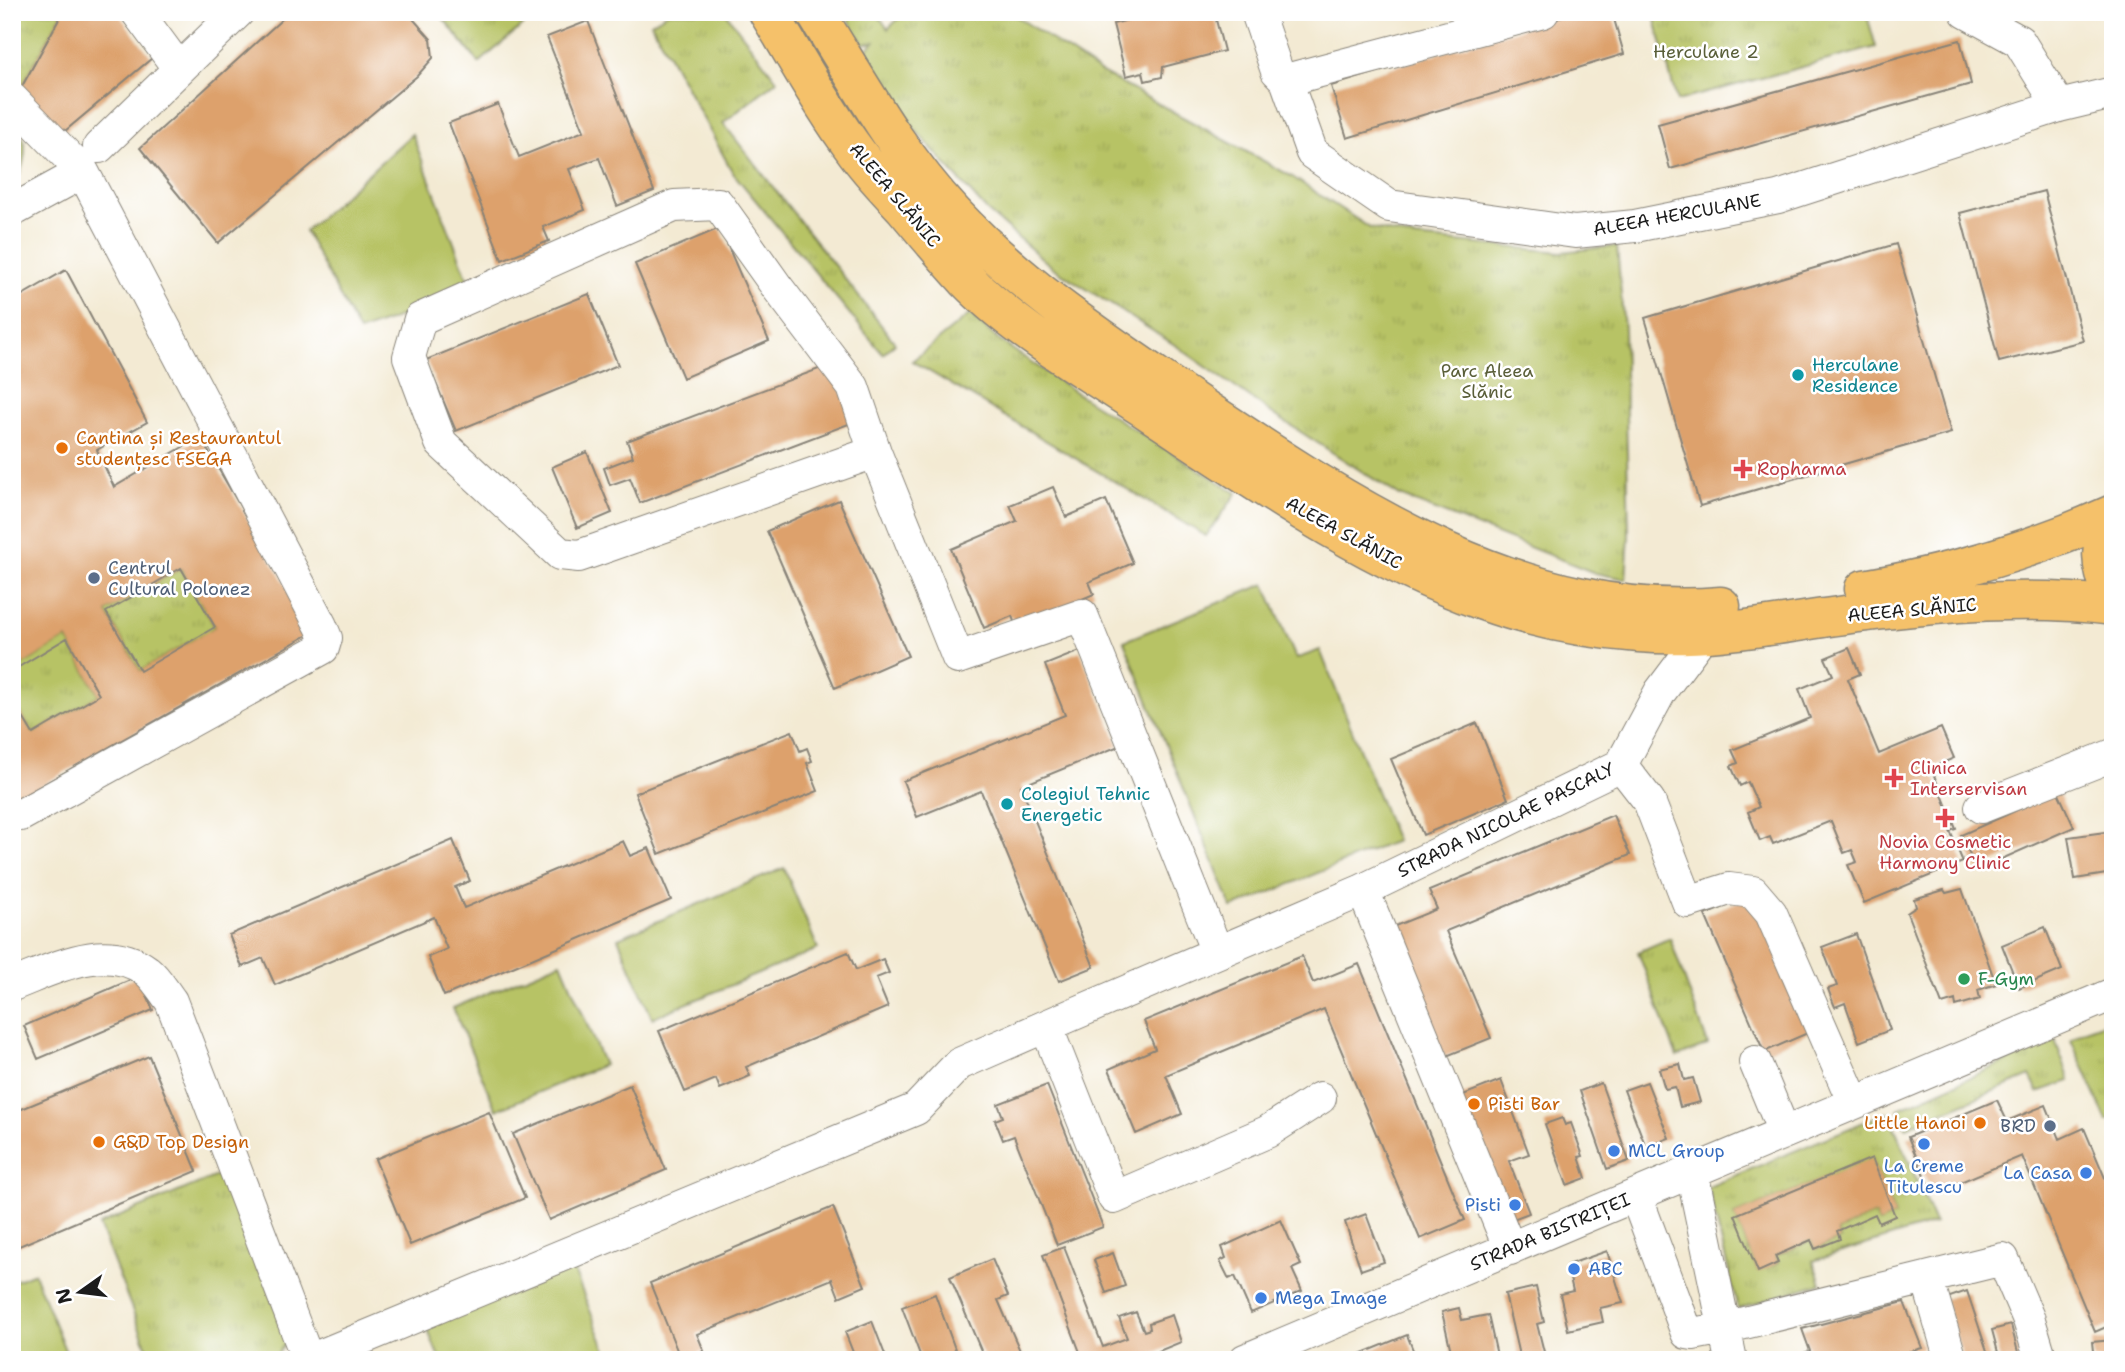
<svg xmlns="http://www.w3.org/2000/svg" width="2125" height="1372" viewBox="0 0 2125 1372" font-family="'Shantell Sans',sans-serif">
<defs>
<pattern id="grass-tufts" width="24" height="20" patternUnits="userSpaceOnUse" patternTransform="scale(1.75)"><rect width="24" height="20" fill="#b7c365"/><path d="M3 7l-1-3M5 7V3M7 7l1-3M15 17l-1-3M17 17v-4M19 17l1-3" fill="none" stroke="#9da757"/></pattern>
</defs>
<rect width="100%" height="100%" fill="#fff"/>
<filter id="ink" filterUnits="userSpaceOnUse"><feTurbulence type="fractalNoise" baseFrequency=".0143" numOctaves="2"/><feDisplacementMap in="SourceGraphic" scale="14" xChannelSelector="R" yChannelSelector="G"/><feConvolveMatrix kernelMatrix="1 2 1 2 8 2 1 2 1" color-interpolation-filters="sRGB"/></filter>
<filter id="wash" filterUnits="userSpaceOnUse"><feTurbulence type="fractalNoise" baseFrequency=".00686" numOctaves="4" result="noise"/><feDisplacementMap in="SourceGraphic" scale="28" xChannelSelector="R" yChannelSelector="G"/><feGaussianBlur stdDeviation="1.57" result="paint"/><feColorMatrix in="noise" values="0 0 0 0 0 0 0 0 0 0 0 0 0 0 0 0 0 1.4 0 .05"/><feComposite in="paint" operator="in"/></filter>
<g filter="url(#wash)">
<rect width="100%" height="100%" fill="#f3ead3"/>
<path fill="url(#grass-tufts)" stroke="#6a7040" stroke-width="2" fill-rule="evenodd" d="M12,12H63L20,90L12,84Z
M438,12H538L479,63Z
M669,12H725L777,80L723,123L895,343L883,354L733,173L651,23Z
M844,12H876L888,29L905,12H1010L1098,71L1291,176L1370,228L1415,238L1561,252L1617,246L1624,330L1629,536L1626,579L1595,573L1400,496L1276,416L1178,347L1052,267L987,211L903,116L860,57L874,42L863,44Z
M1653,12H1866L1876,47L1677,101Z
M12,121C16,127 22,135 24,141C27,152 22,177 12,184Z
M970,314L996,338L1084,398L1237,493L1206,536L912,361Z
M181,568L215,627L140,671L106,612Z
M67,638L99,695L33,734L12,699V671Z
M1670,938L1708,1045L1677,1057L1638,952Z
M2113,1020V1120L2107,1121L2071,1040L2088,1029Z
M2055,1040L2070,1081L2038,1092L2030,1076L1906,1127L1898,1109Z
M1888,1112L1935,1223L1813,1261L1821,1283L1738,1309L1708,1187ZM1872,1159L1895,1216L1879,1223L1875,1214L1837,1231L1840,1239L1816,1249L1811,1240L1775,1256L1778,1263L1758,1271L1735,1215Z
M228,1171L287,1340L274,1360H152L99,1225Z"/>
<path fill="#b7c365" stroke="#6a7040" stroke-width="2" d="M412,134L472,290L359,332L305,231Z
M1265,584L1296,659L1320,650L1396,841L1232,908L1124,641Z
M784,868L818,949L652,1018L618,938Z
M561,962L604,1065L496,1110L453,1008Z
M570,1261L610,1360H440L424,1321Z
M34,1273L69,1360H12V1282Z"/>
<g id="blocks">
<path fill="#dda16c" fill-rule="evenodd" d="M63,12H117L152,58L59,136L20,90Z
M290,12H407L431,39L433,58L417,76L218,243L140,148Z
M1159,12H1214L1224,51L1163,67L1162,77L1145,81L1143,72L1126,76L1113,24Z
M1576,12H1612L1624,54L1347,138L1331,86Z
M588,21L654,191L617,206L599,158L569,169L585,210L543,227L549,241L502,260L449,123L498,104L519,157L584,131L547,37Z
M1960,40L1971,84L1670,169L1658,124Z
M2044,191L2083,341L1999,362L1960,213Z
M720,228L769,341L683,378L635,264Z
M1896,244L1951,433L1700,506L1645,318Z
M66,270L147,422L97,450L114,487L200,437L313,632L12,802V699L33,734L99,695L67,638L12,671V301ZM181,568L215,627L140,671L106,612Z
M589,294L618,365L456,431L426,360Z
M832,364L854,422L640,503L630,478L610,485L604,468L633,457L627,441Z
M587,452L612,513L577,528L552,467Z
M1053,487L1066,517L1106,500L1133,563L1089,582L1094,594L1016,627L1012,616L984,628L951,549L1017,521L1010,505Z
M839,500L908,656L835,688L767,531Z
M1849,648L1860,674L1848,679L1879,754L1941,728L1954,758L1931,768L1956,829L1950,831L1963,862L1864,903L1848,865L1857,862L1852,850L1844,853L1831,821L1773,844L1770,837L1760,841L1748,812L1759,807L1748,782L1740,786L1731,766L1738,763L1732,750L1810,718L1799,689L1833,675L1825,658Z
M1080,651L1119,746L1021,786L1094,967L1059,981L981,791L917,817L903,781L1065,715L1045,665Z
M1477,723L1508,799L1423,835L1391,759Z
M792,731L800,751L807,748L812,761L807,763L818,791L659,854L635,793Z
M2058,792L2074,827L1977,870L1961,835Z
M1613,815L1630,855L1446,931L1491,1038L1444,1057L1390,928L1437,909L1429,891Z
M2113,831V873L2075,879L2068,837Z
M453,840L470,881L455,887L464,908L623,841L630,856L649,848L671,900L444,996L428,957L447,949L434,917L275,985L263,958L242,967L229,935Z
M1962,889L1996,984L1978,990L1980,999L1956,1006L1955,1000L1942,1004L1907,913L1916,907L1914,899L1944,890L1946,893Z
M1751,896L1810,1032L1764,1052L1705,915Z
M2045,927L2062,970L2019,988L2002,945Z
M1856,934L1890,1030L1859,1042L1845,1003L1835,1007L1828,989L1837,986L1822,947Z
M848,952L856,970L883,959L889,973L876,978L888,1007L746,1067L750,1076L720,1089L716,1079L685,1092L659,1031Z
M1302,956L1313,983L1359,964L1465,1220L1420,1239L1324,1009L1166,1075L1182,1114L1136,1134L1109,1069L1155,1049L1144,1021Z
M139,976L153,1010L38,1059L24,1026Z
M149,1056L197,1171L12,1249V1113Z
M1680,1064L1684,1080L1693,1078L1700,1102L1680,1107L1675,1087L1665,1089L1659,1069Z
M1501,1080L1529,1154L1509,1161L1529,1213L1505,1222L1458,1097Z
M1647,1082L1669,1138L1646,1147L1624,1090Z
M1601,1083L1629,1161L1607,1169L1580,1091Z
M630,1085L666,1170L549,1220L513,1134Z
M1047,1085L1103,1227L1057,1245L1014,1136L1003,1140L995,1120L1003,1117L998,1104Z
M1997,1100L2007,1121L2046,1105L2060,1139L2084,1128L2113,1197V1324L2095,1332L2022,1156L1932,1194L1908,1137Z
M489,1112L525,1198L410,1245L375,1159Z
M1562,1118L1565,1125L1571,1123L1583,1156L1579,1157L1586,1178L1567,1185L1545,1124Z
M1872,1158L1895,1216L1879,1223L1875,1214L1837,1231L1840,1239L1815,1249L1811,1240L1775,1256L1778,1263L1758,1272L1735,1215Z
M833,1207L865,1286L839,1297L832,1279L697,1334L704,1351L681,1360L650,1283Z
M1366,1214L1384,1262L1361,1270L1345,1222Z
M1281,1220L1301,1265L1292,1269L1302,1291L1251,1313L1235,1276L1229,1279L1220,1261L1226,1258L1222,1247Z
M1064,1247L1103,1347L1127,1338L1119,1318L1136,1312L1144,1331L1150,1329L1149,1323L1172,1315L1181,1342L1137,1360H1083L1043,1255Z
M1607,1251L1623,1303L1600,1308L1603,1322L1568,1330L1560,1294L1573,1291L1567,1265Z
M1113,1253L1125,1286L1106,1293L1094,1260Z
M992,1259L1008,1296L998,1300L1024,1360H985L950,1277Z
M1536,1287L1544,1322L1537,1324L1546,1360H1520L1505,1294Z
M1967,1291L1990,1360H1964L1944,1299Z
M935,1294L959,1360H922L902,1307Z
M1904,1302L1922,1348L1879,1360H1781L1810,1351L1802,1329Z
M1459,1308L1462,1320L1488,1315L1498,1360H1453L1442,1312Z
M872,1321L887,1360H856L845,1332Z
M2011,1325L2020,1360H2000L1992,1330Z
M1407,1335L1417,1360H1346Z
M2113,1340V1360H2094L2092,1342Z"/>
</g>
</g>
<g filter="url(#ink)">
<use href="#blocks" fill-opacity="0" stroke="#888378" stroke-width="2"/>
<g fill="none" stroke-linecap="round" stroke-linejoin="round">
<g stroke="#888378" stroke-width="34">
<path id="minor" d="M137,12L179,69
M1257,12L1277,71L1286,80L1312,153L1389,206L1575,232L1635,226L1778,197L2059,106L2113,93
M1966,12L2019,41L2059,106
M1286,80L1543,12
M12,99L83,172L321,626L326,638L323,648L21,815L12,814
M99,147L238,12
M12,211L83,172
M875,452L579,556L560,554L441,443L409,357L420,319L674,206L718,204L777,287L853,387L875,452L958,658L1082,615L1217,952
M1621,765L1649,801L1688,902L1729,889L1753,892L1771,913L1854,1103
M1981,807L2113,755
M1363,890L1510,1249
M12,985C54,969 105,940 147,971C156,978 164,992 171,1001L308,1360
M1755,1062L1784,1132
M1320,1098L1267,1132L1114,1198L1046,1026L1363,890L1621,765L1660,692L1705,632
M1692,1172L1731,1360
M1636,1196L1687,1333L1693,1334L1724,1328L2003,1259L2029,1320L2041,1360
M1927,1278L1951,1360
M310,1360L916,1109L959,1064L1046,1026
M1245,1360L2113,994"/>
</g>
<g stroke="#888378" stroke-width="41">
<path id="major" d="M768,12C797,59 824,109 857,153C871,172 888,190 904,207C924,231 945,256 966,279C1013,328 1083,368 1139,405C1249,477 1359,556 1483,601C1532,619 1587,629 1639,633C1713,639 1787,622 1860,613C1941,603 2031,595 2113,606
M815,12C858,81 897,153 953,213C1022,287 1105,341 1188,398C1347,504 1520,623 1721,606
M2113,518C2098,542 2099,568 2113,593
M1864,589C1951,574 2033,550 2113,514"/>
</g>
<use href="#minor" stroke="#fff" stroke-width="32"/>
<use href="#major" stroke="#f5c16b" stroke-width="38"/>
</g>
</g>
<g fill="#0f9aa8" stroke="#fff" stroke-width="2.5">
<circle cx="1798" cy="375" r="7"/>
<circle cx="1007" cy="804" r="7"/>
</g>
<g fill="#e8710a" stroke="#fff" stroke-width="2.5">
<circle cx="62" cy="448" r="7"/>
<circle cx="1474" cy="1104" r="7"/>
<circle cx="1980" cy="1123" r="7"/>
<circle cx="99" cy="1142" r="7"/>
</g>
<g fill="#e0444e" stroke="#fff" stroke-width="2.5">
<path d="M1739.5 458.5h7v7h7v7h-7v7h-7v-7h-7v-7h7z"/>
<path d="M1890.5 767.5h7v7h7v7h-7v7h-7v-7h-7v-7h7z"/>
<path d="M1941.5 807.5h7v7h7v7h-7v7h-7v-7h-7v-7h7z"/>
</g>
<g fill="#5c6f8a" stroke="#fff" stroke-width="2.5">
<circle cx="94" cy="578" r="7"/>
<circle cx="2050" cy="1126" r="7"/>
</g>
<circle fill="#2e9e5b" stroke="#fff" stroke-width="2.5" cx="1964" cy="979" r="7"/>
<g fill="#3f7fe0" stroke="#fff" stroke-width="2.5">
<circle cx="1924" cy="1144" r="7"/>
<circle cx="1614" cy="1151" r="7"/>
<circle cx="2086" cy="1173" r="7"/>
<circle cx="1515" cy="1205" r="7"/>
<circle cx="1574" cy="1269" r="7"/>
<circle cx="1261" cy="1298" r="7"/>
</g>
<g text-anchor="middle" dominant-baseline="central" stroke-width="5" stroke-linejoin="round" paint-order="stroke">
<g font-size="18" fill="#5a5f39" stroke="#fff">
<text x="1706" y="52">Herculane 2</text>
<text x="1487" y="371">Parc Aleea<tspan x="1487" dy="21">Slănic</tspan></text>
</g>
<g font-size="18" fill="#1c1c1c" stroke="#fff">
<text transform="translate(895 195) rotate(50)">ALEEA SLĂNIC</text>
<text transform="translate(1677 215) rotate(-10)">ALEEA HERCULANE</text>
<text transform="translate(1344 533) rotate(29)">ALEEA SLĂNIC</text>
<text transform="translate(1912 610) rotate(-5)">ALEEA SLĂNIC</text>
<text transform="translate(1506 820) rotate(-26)">STRADA NICOLAE PASCALY</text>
<text transform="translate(1550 1232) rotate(-23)">STRADA BISTRIȚEI</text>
</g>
<g font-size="18" fill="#0d838f" stroke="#fff" text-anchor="start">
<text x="1812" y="365">Herculane<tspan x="1812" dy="21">Residence</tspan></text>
<text x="1021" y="794">Colegiul Tehnic<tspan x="1021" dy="21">Energetic</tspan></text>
</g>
<g font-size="18" fill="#c56008" stroke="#fff" text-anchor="start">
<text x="76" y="438">Cantina și Restaurantul<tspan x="76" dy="21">studențesc FSEGA</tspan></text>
<text x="1488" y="1104">Pisti Bar</text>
<text x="1966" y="1123" text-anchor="end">Little Hanoi</text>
<text x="113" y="1142">G&amp;D Top Design</text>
</g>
<g font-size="18" fill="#be3a42" stroke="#fff" text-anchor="start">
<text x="1757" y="469">Ropharma</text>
<text x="1910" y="768">Clinica<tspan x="1910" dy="21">Interservisan</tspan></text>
<text x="1945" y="842" text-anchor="middle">Novia Cosmetic<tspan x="1945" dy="21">Harmony Clinic</tspan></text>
</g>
<g font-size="18" fill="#4e5e75" stroke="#fff" text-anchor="start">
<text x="108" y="568">Centrul<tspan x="108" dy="21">Cultural Polonez</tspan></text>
<text x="2036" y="1126" text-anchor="end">BRD</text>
</g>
<g font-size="18" fill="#27864d" stroke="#fff" text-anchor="start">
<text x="1978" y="979">F-Gym</text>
</g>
<g font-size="18" fill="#366cbe" stroke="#fff" text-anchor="start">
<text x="1628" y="1151">MCL Group</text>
<text x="1924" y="1166" text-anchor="middle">La Creme<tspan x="1924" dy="21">Titulescu</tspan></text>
<text x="2072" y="1173" text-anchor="end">La Casa</text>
<text x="1501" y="1205" text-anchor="end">Pisti</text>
<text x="1588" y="1269">ABC</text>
<text x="1275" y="1298">Mega Image</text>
</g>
</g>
<rect width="2125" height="1372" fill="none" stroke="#fff" stroke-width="42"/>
<g transform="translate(80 1292) rotate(256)" stroke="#ffffff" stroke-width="5" paint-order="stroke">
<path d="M0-5L12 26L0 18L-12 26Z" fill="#1c1c1c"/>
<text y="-10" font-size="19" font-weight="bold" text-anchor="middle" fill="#1c1c1c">N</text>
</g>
</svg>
